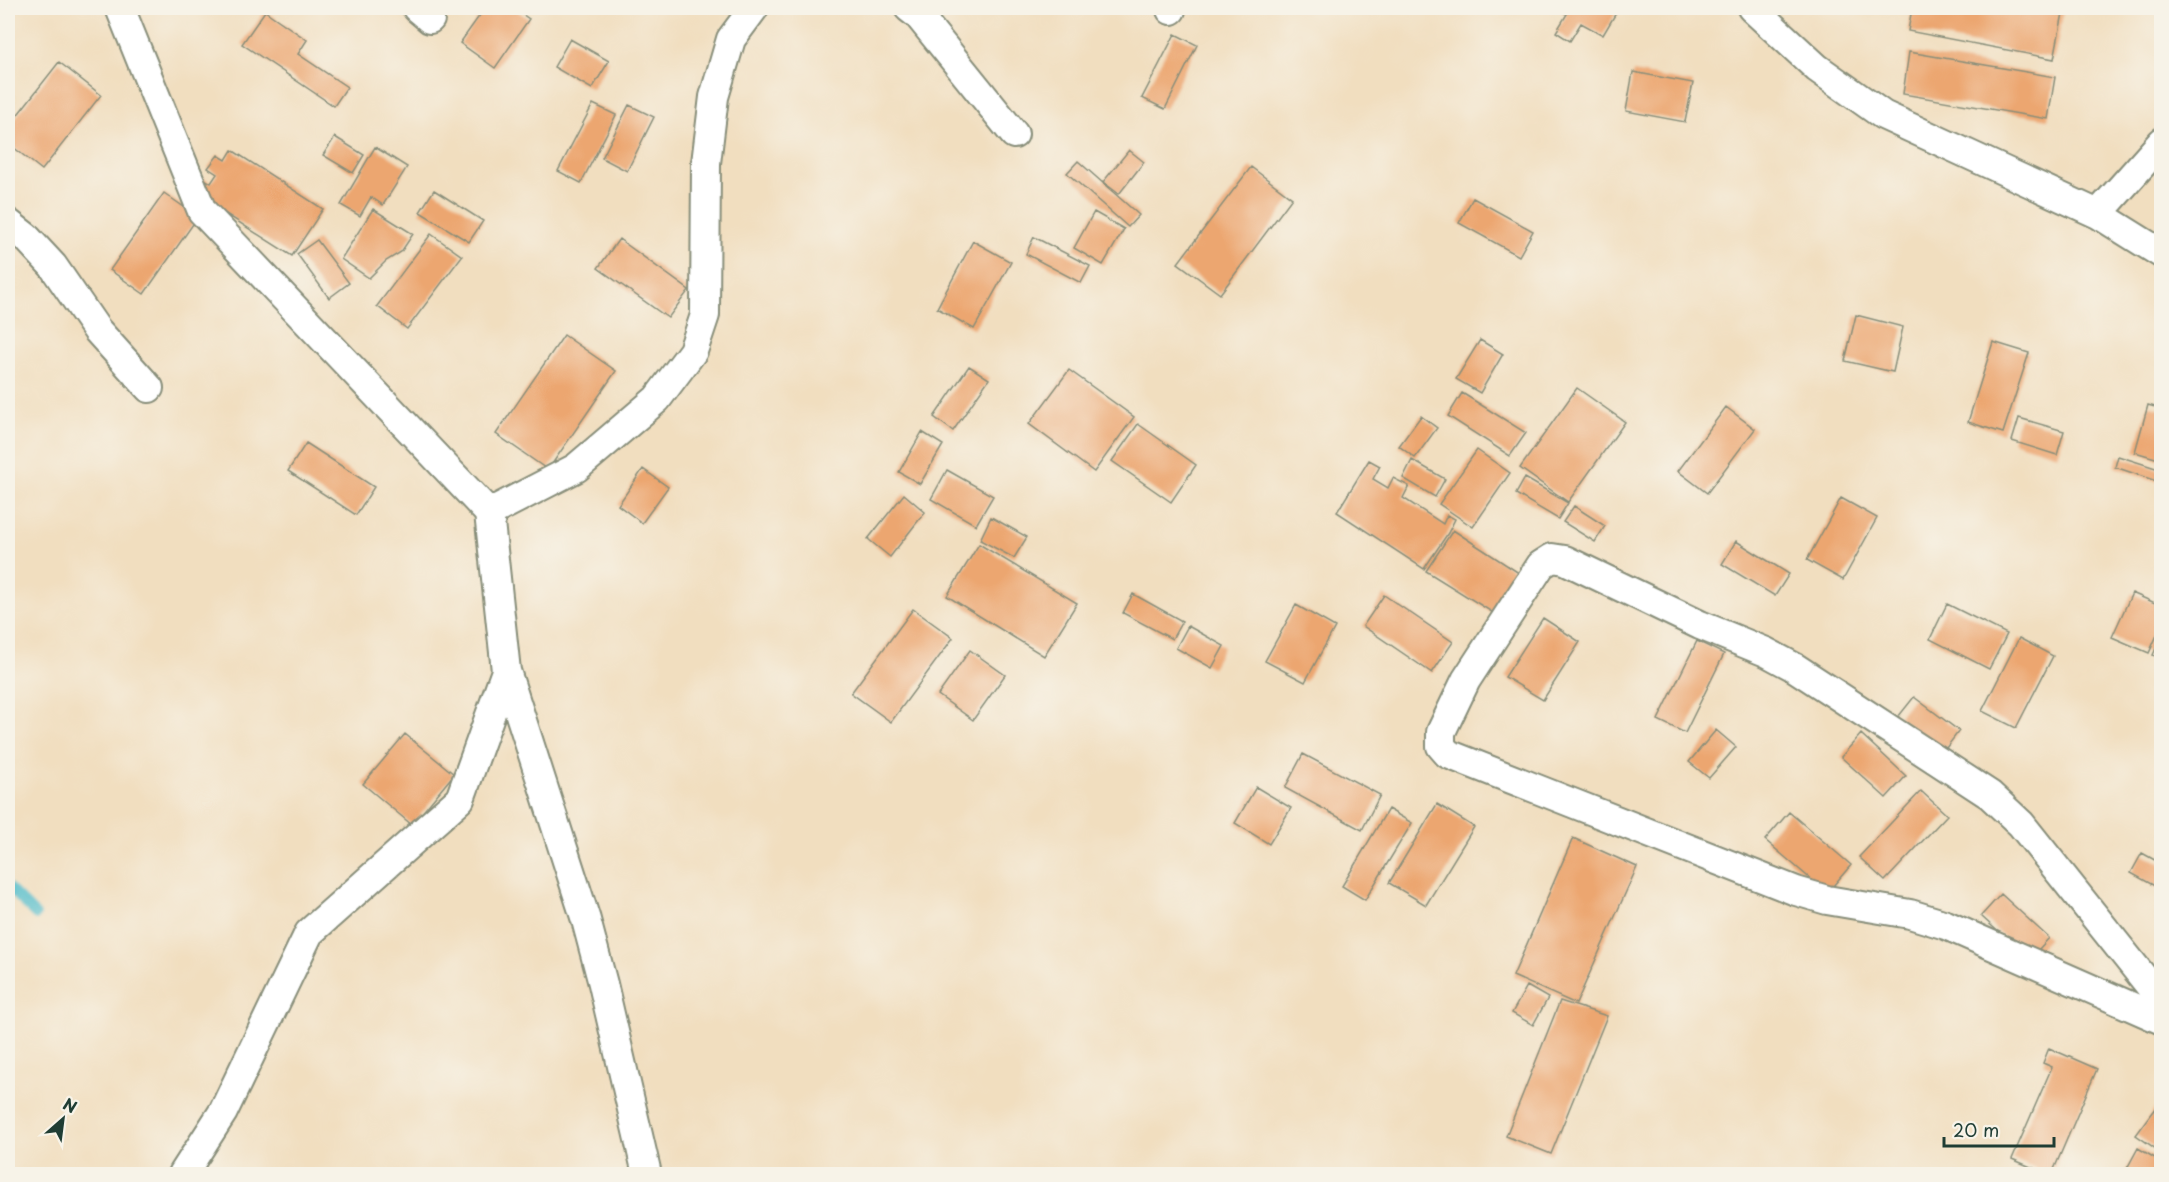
<svg xmlns="http://www.w3.org/2000/svg" width="2169" height="1182" viewBox="0 0 2169 1182" font-family="'Playpen Sans',sans-serif">
<rect width="100%" height="100%" fill="#f7f3e8"/>
<filter id="ink" filterUnits="userSpaceOnUse"><feTurbulence type="fractalNoise" baseFrequency=".0167" numOctaves="2"/><feDisplacementMap in="SourceGraphic" scale="12" xChannelSelector="R" yChannelSelector="G"/><feConvolveMatrix kernelMatrix="1 2 1 2 8 2 1 2 1" color-interpolation-filters="sRGB"/></filter>
<filter id="wash" filterUnits="userSpaceOnUse"><feTurbulence type="fractalNoise" baseFrequency=".008" numOctaves="4" result="noise"/><feDisplacementMap in="SourceGraphic" scale="24" xChannelSelector="R" yChannelSelector="G"/><feGaussianBlur stdDeviation="1.35" result="paint"/><feColorMatrix in="noise" values="0 0 0 0 0 0 0 0 0 0 0 0 0 0 0 0 0 1.4 0 .05"/><feComposite in="paint" operator="in"/></filter>
<g filter="url(#wash)">
<rect width="100%" height="100%" fill="#f1debf"/>
<g fill="none" stroke-linecap="round" stroke-linejoin="round">
<path stroke="#4fbbc9" stroke-width="10" d="M8,887L36,915"/>
</g>
<g id="blocks">
<path fill="#eca670" d="M485,8H513L529,19L495,68L460,43Z
M1555,8H1619L1603,35L1581,23L1570,41L1556,32L1567,14Z
M1912,8H2064L2054,59L1908,31Z
M265,11L307,40L298,54L347,87L334,106L242,44Z
M1175,34L1197,45L1165,109L1142,98Z
M570,39L609,61L592,89L554,67Z
M1909,52L2055,77L2048,119L1903,94Z
M59,62L101,95L42,170L8,143V127Z
M1633,72L1693,83L1685,122L1626,111Z
M593,104L616,115L581,183L558,171Z
M629,105L654,117L627,171L602,158Z
M335,137L364,155L353,173L323,155Z
M375,147L407,167L383,205L371,197L360,216L341,205Z
M232,150L323,209L292,256L201,198L203,178L211,183L217,174L208,168L218,155L226,160Z
M1129,150L1144,162L1119,194L1103,182Z
M1078,161L1139,215L1128,227L1067,173Z
M1251,167L1292,198L1220,294L1178,263Z
M434,190L483,221L469,242L420,212Z
M164,193L198,217L144,294L110,270Z
M1473,198L1533,231L1519,256L1459,223Z
M373,209L413,234L401,252L386,261L369,278L341,259Z
M1094,212L1124,229L1103,265L1074,248Z
M431,234L462,256L407,329L377,306Z
M1034,237L1090,266L1081,283L1026,254Z
M619,239L689,290L668,318L598,268Z
M317,240L349,283L329,298L297,254Z
M973,241L1011,262L974,329L937,308Z
M1856,315L1903,327L1893,372L1845,361Z
M564,335L616,371L548,470L496,434Z
M1480,340L1503,354L1480,393L1456,379Z
M1993,342L2029,353L2003,433L1968,422Z
M969,366L989,379L953,431L934,417Z
M1069,370L1134,417L1094,472L1029,424Z
M1577,388L1625,422L1568,502L1520,468Z
M1462,393L1526,433L1510,456L1448,416Z
M2148,405L2162,409V460L2135,452Z
M1726,407L1755,429L1707,493L1678,471Z
M1421,416L1437,428L1415,458L1399,446Z
M2019,418L2064,431L2057,455L2012,441Z
M1138,424L1196,465L1171,502L1112,461Z
M922,432L943,445L920,484L899,472Z
M306,443L374,487L356,515L288,471Z
M1477,450L1510,473L1473,527L1439,504Z
M2118,456L2162,470V483L2115,467Z
M1369,460L1380,466L1373,479L1388,488L1393,478L1409,486L1403,498L1443,524L1447,515L1455,519L1448,533L1424,569L1337,512Z
M1412,460L1445,479L1435,497L1403,478Z
M643,469L668,487L642,523L618,505Z
M947,470L993,496L976,525L931,499Z
M1525,478L1568,503L1558,519L1516,494Z
M904,494L925,512L890,557L868,539Z
M1841,498L1877,518L1843,580L1807,560Z
M1574,506L1605,526L1595,542L1563,522Z
M991,517L1027,537L1014,558L980,540Z
M1453,530L1528,579L1503,619L1426,571Z
M1736,541L1789,574L1775,596L1722,564Z
M979,544L1077,603L1044,656L947,596Z
M2132,593L2162,606V624L2149,653L2112,637Z
M1133,594L1182,621L1172,639L1123,613Z
M1384,595L1453,642L1432,673L1363,626Z
M1947,604L2007,634L1989,669L1930,639Z
M1296,605L1335,627L1305,682L1265,661Z
M913,609L953,638L891,722L851,693Z
M1543,618L1580,642L1543,700L1505,677Z
M1188,626L1224,646L1212,668L1176,648Z
M2162,635V659L2153,655Z
M2019,638L2053,656L2016,728L1982,711Z
M1697,641L1724,654L1685,733L1658,720Z
M970,650L1005,675L973,720L938,695Z
M1914,697L1959,731L1943,752L1898,717Z
M1716,730L1736,747L1709,778L1689,762Z
M405,734L454,774L412,825L363,784Z
M1861,734L1906,776L1886,798L1841,757Z
M1303,754L1380,795L1362,830L1285,788Z
M1256,787L1291,808L1269,844L1235,823Z
M1921,791L1947,815L1885,881L1859,857Z
M1437,804L1474,827L1426,905L1389,883Z
M1388,809L1412,823L1365,900L1342,886Z
M1789,812L1851,865L1827,893L1765,840Z
M1573,838L1637,867L1576,1004L1513,976Z
M2142,853L2162,864V890L2131,873Z
M2001,894L2049,938L2029,960L1981,916Z
M1527,986L1548,998L1533,1025L1512,1013Z
M1560,1001L1607,1016L1551,1154L1506,1136Z
M2049,1048L2097,1069L2052,1174H2047L2012,1159L2052,1067L2043,1063Z
M2162,1100V1153L2136,1135Z
M2138,1148L2160,1161L2153,1174H2124Z"/>
</g>
</g>
<g filter="url(#ink)">
<use href="#blocks" fill-opacity="0" stroke="#888e7a" stroke-width="1.5"/>
<g fill="none" stroke-linecap="round" stroke-linejoin="round">
<g stroke="#888e7a" stroke-width="32">
<path id="street" d="M120,8L202,211L489,513L506,671L460,799L309,933L223,1112L183,1174
M417,8L430,19
M909,8L918,15L1014,134
M1171,8V10
M1752,8L1817,68L1883,115L2098,214L2162,254
M2098,214L2162,142
M8,223L26,237L53,266L97,330L149,388
M489,513L576,468L657,399L693,351L705,315L706,163L714,97L731,39L754,8
M506,671L586,920L603,984L647,1174
M2162,1001L2021,824L1990,795L1794,667L1766,652L1700,625L1565,560L1552,558L1541,565L1466,680L1441,732V746L1448,754L1796,891L1827,900L1910,914L1946,925L2162,1020"/>
</g>
<use href="#street" stroke="#fff" stroke-width="28"/>
</g>
</g>
<rect width="2169" height="1182" fill="none" stroke="#f7f3e8" stroke-width="30"/>
<g transform="translate(63 1119) rotate(28)" stroke="#f7f3e8" stroke-width="4.5" paint-order="stroke">
<path d="M0-4.5L10 22L0 15L-10 22Z" fill="#1f3d34"/>
<text y="-9" font-size="16" font-weight="bold" text-anchor="middle" fill="#1f3d34">N</text>
</g>
<path d="M1944 1137v9h110v-9" fill="none" stroke="#1f3d34" stroke-width="3"/>
<text x="1953" y="1137" font-size="18" fill="#1f3d34" stroke="#f7f3e8" stroke-width="4.5" paint-order="stroke">20 m</text>
</svg>
